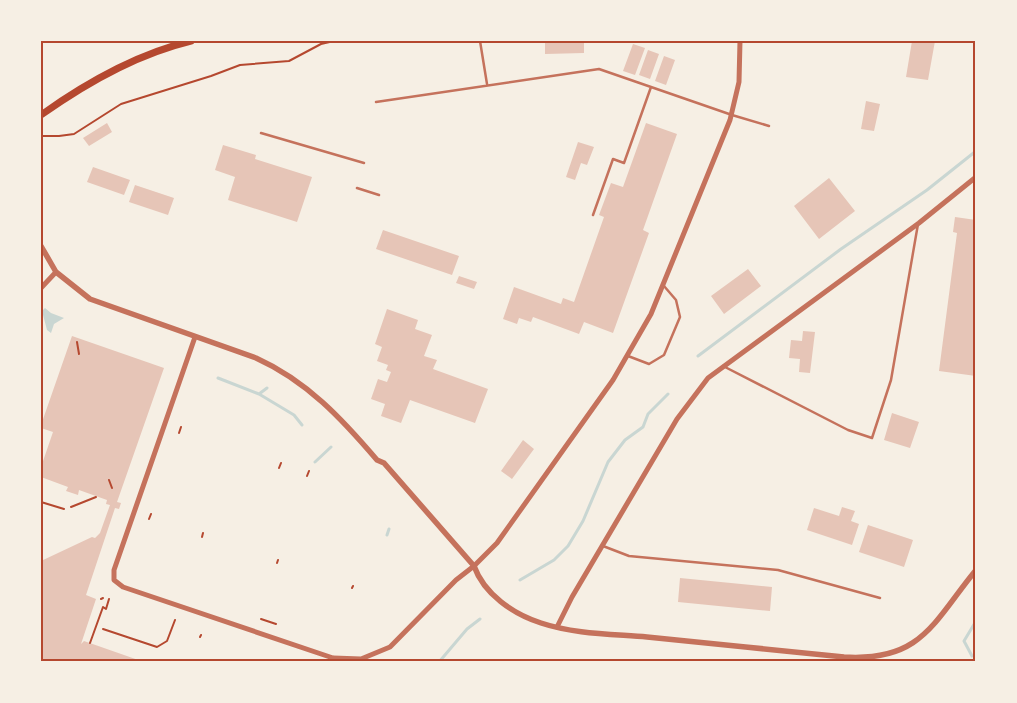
<svg xmlns="http://www.w3.org/2000/svg" width="1017" height="703" viewBox="0 0 1017 703" font-family="Arial,sans-serif">
<rect width="100%" height="100%" fill="#f6efe4"/>
<path fill="#c9d6d2" d="M45,308L51,313L64,318L54,324L51,333L47,330L42,311Z"/>
<g fill="none" stroke-linecap="round" stroke-linejoin="round">
<path stroke="#c9d6d2" stroke-width="3" d="M698,356L841,249L927,190L976,151
M218,378L259,394L267,388
M259,394L294,415L302,425
M315,462L331,447
M387,535L389,529
M520,580L554,560L568,546L583,521L608,462L625,440L643,427L648,414L668,394
M972,656L964,641L976,621
M439,662L467,629L480,619"/>
</g>
<path fill="#e6c5b7" d="M545,41H584V53L545,54Z
M912,41H935L928,80L906,77Z
M633,44L645,48L635,75L623,71Z
M648,50L659,54L650,79L639,75Z
M664,56L675,60L666,85L655,81Z
M866,101L880,104L874,131L861,129Z
M107,123L112,132L89,146L83,138Z
M646,123L677,134L643,230L649,233L613,333L584,322L579,334L533,317L531,322L519,318L517,324L503,319L514,287L561,304L563,298L574,302L604,217L599,215L611,183L623,187Z
M578,142L594,147L587,165L581,163L575,180L566,177Z
M223,145L256,155L255,159L312,177L297,222L228,200L235,177L215,170Z
M93,167L130,180L124,195L87,182Z
M829,178L855,211L819,239L794,206Z
M135,185L174,198L168,215L129,202Z
M955,217L976,220V376L939,371L957,233L953,232Z
M383,230L459,256L452,275L376,249Z
M748,269L761,286L724,314L711,296Z
M459,276L477,282L474,289L456,283Z
M387,309L418,320L415,329L432,335L424,356L437,360L433,369L488,389L475,423L410,400L401,423L381,416L385,404L371,399L378,379L387,382L391,372L386,370L388,365L377,361L382,347L375,344Z
M803,331L815,332L810,373L799,372L800,359L789,358L791,340L802,341Z
M72,336L164,368L117,502L121,503L119,509L115,508L86,595L96,599L81,644L84,641L144,662H41V561L92,537L95,538L100,533L110,505L106,504L107,500L79,490L78,495L66,491L68,487L41,477V467L53,432L41,428V425Z
M892,413L919,422L910,448L884,440Z
M523,440L534,449L512,479L501,471Z
M842,507L855,511L851,521L859,524L852,545L807,530L814,508L839,516Z
M868,525L913,540L904,567L859,552Z
M680,578L772,587L770,611L678,602Z"/>
<g fill="none" stroke-linecap="round" stroke-linejoin="round">
<path stroke="#b5482f" stroke-width="2" d="M41,136H59L74,134L121,104L211,76L240,65L289,61L321,44L334,41
M77,342L79,354
M179,433L181,427
M279,468L281,463
M307,476L309,471
M109,480L112,488
M41,502L64,509
M71,507L96,497
M149,519L151,514
M202,537L203,533
M277,563L278,560
M352,588L353,586
M101,599L103,598
M261,619L276,624
M103,629L157,647L167,641L175,620
M200,637L201,635
M90,643L103,607L106,609L109,599"/>
<path stroke="#c5725c" stroke-width="2.5" d="M480,41L487,84
M376,102L599,69L732,115L769,126
M261,133L364,163
M357,188L379,195
M593,215L613,159L624,163L651,87
M628,356L649,364L664,355L680,317L676,300L664,286
M723,366L848,430L872,438L891,380L918,224
M603,546L629,556L778,570L880,598"/>
<path stroke="#c5725c" stroke-width="5" d="M41,288L56,272
M195,337L114,570V580L123,587L333,658L361,659L390,647L456,580L474,566L497,543L613,380L651,314L730,120L739,82L740,41
M557,627L572,597L677,419L708,378L919,223L976,177"/>
<path stroke="#c5725c" stroke-width="5.5" d="M41,246L56,272L90,299L256,358C307,381 342,419 377,460L384,463L474,566C484,594 513,614 541,623C574,634 612,634 647,637C713,644 778,650 844,657C922,662 934,621 976,570"/>
<path stroke="#b5482f" stroke-width="7" d="M41,115C86,83 137,54 191,41"/>
</g>
<rect width="1017" height="703" fill="none" stroke="#f6efe4" stroke-width="85"/>
<rect x="42" y="42" width="932" height="618" fill="none" stroke="#b5482f" stroke-width="2"/>
</svg>
